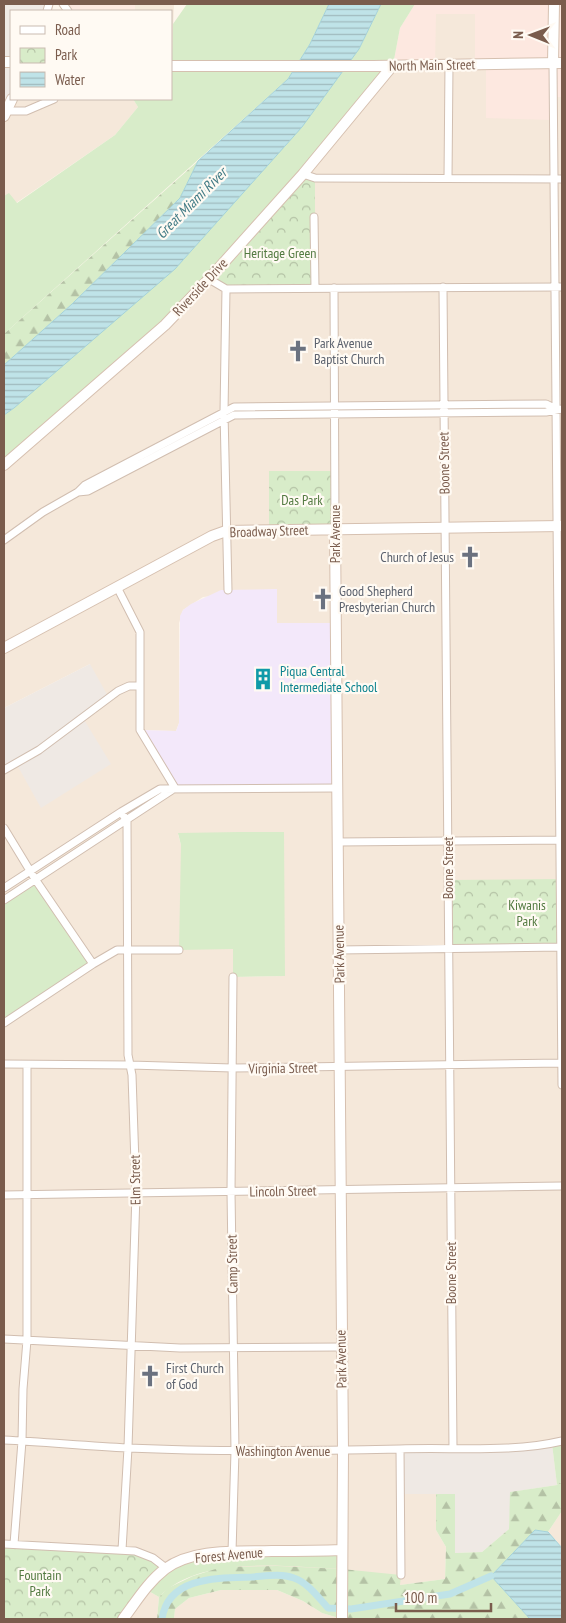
<svg xmlns="http://www.w3.org/2000/svg" width="566" height="1623" viewBox="0 0 566 1623" font-family="'PT Sans Narrow',sans-serif">
<defs>
<pattern id="forest-firs" width="22" height="20" patternUnits="userSpaceOnUse" patternTransform="scale(1.25)"><rect width="22" height="20" fill="#d8ecc9"/><path d="M5 1l3.5 6h-7zM16 11l3.5 6h-7z" fill="#b4c2a5"/></pattern>
<pattern id="park-crowns" width="20" height="18" patternUnits="userSpaceOnUse" patternTransform="scale(1.25)"><rect width="20" height="18" fill="#d8ecc9"/><path d="M2 6a3 3 0 1 1 6 0M12 15a3 3 0 1 1 6 0" fill="none" stroke="#b4c2a5"/></pattern>
<pattern id="water-rules" width="6" height="5" patternUnits="userSpaceOnUse" patternTransform="scale(1.25)"><rect width="6" height="5" fill="#bfe3e8"/><path d="M0 2.5h6" fill="none" stroke="#a0bbbe"/></pattern>
</defs>
<rect width="100%" height="100%" fill="#fdf6ec"/>
<path fill="#f5e8da" fill-rule="evenodd" d="M135,4H174L172,66L171,11H135Z
M436,14H475V64L554,97H562V526L559,654H562V1441L400,1494H436V1530L446,1547L445,1579L400,1585V1575L166,1568L4,1544V770L82,717L90,664L4,708V465L303,174ZM276,589L277,623L170,778L141,730L176,731L179,723V623L183,610L203,597ZM178,834L285,976L234,977L233,949L181,845Z
M12,99H133L138,107L115,135L16,203L4,196V116Z
M562,1511V1548L548,1532Z
M145,1589L159,1597L157,1619H123Z
M221,1590H277L303,1601L322,1613L342,1619H174L175,1609L189,1598Z"/>
<path fill="#fde8e0" d="M63,4H135V11H68Z
M415,4H562V97H554V120L486,118V65L475,64V14H436L435,65H393L400,28Z"/>
<path fill="#efe9e4" d="M4,4H49L47,11H11V99L4,116Z
M90,664L109,698L83,718L111,764L41,808L16,763L4,770V708Z
M552,1444L557,1485L511,1492L509,1529L482,1552L455,1553V1494H400V1449Z"/>
<path fill="#f3e8fa" d="M277,589V623H335L337,788H175L140,730L176,731L179,723L180,616L183,610L191,604L221,590Z"/>
<path fill="#d8ecc9" d="M187,4H329L310,44L288,79L4,334V196L9,193L17,203L115,135L138,107L133,99H171L173,24Z
M381,4H415L400,28L393,65L209,279L4,465V415L14,408L359,49Z
M239,832H284L285,976L233,977V949L179,950L181,845L178,833Z
M35,879L93,964L4,1023V900Z
M562,1441V1481L557,1485L552,1444Z
M341,1550L342,1569C287,1567 200,1554 159,1597L145,1589L156,1577L201,1555Z"/>
<path fill="url(#forest-firs)" d="M198,161L180,198L72,304L4,365V334Z
M562,1481V1511L548,1532L535,1530L491,1576L530,1619H342L322,1613L303,1601L277,1590H221L189,1598L175,1609L174,1619H157L159,1597L168,1588L193,1576L222,1567L277,1566L342,1569L401,1575L400,1585L445,1579L446,1547L436,1530V1494H455V1553L482,1552L509,1529L510,1492L557,1485Z"/>
<path fill="url(#park-crowns)" d="M303,174L315,178V288L226,289L209,279Z
M269,471H336L335,529L269,530Z
M560,879L561,947L448,949V880Z
M4,1544L135,1551L166,1568L123,1619H4Z"/>
<path fill="url(#water-rules)" stroke="#a5d3da" d="M329,4H381L359,49L302,127L175,269L14,408L4,415V365L72,304L180,198L198,161L288,79L310,44Z
M535,1530L548,1532L562,1548V1619H530L491,1576Z"/>
<g fill="none" stroke-linecap="round" stroke-linejoin="round">
<path stroke="#bfe3e8" stroke-width="7" d="M162,1619C168,1576 219,1578 252,1577C266,1576 281,1573 294,1578C308,1583 318,1597 328,1608L351,1609L450,1594L491,1576"/>
<g stroke="#d1beb0" stroke-width="9">
<path id="street" d="M63,4L68,11
M47,11L49,4
M553,64L562,1085
M6,111H26L54,99
M303,174L315,178L562,179
M448,178L449,65
M314,217L315,288
M209,279L226,289L562,287
M443,287L453,1448
M334,288L335,529
M226,289L224,412L228,590
M78,492L88,491L234,415L546,412L562,409
M4,540L43,512L78,492L85,485L234,407L546,404L556,409
M117,587L140,632V730L175,788
M4,770L39,750L118,691L129,686H139
M121,812L127,821L128,1055L132,1075L136,1193L128,1448L122,1550
M4,828L35,879L93,964
M338,842L562,840
M4,888L121,812L160,789L337,788
M4,900L175,788
M338,950L562,947
M4,1023L93,964L117,950H179
M4,1064L130,1065L232,1068L562,1063
M4,1195L562,1186
M4,1339L180,1348L341,1347
M4,1440C45,1442 87,1446 128,1448C219,1452 310,1451 400,1449C453,1447 511,1453 562,1441
M400,1449L401,1575
M4,1544L135,1551L153,1558L166,1568
M14,1544L22,1441L23,1389L27,1340V1065
M232,1552L235,1451L231,1192L233,977"/>
</g>
<g stroke="#d6c0b0" stroke-width="12">
<path id="secondary" d="M4,62H11
M553,64L554,4
M171,66H373L562,63
M4,116L12,99
M4,465L165,325L209,279L303,174L393,65
M335,529L343,1451L342,1619
M4,648L212,536L226,531L562,526
M123,1619C136,1602 147,1583 165,1569C193,1548 238,1552 272,1551C295,1551 318,1551 341,1550"/>
</g>
<use href="#street" stroke="#fff" stroke-width="7"/>
<use href="#secondary" stroke="#fff" stroke-width="10"/>
</g>
<defs>
<g id="church-bare" transform="scale(1.725)"><path d="M-1.2-6h2.4v3.5h3.3v2.4h-3.3V6h-2.4V-.1h-3.3v-2.4h3.3Z" fill="#6b7280" stroke="#fffaf3" stroke-width="2.5" paint-order="stroke"/></g>
<g id="building-bare" transform="scale(1.725)"><path d="M-4-6H4V6H1V3H-1V6H-4ZM-2.5-4.3h1.7v1.8h-1.7ZM.8-4.3h1.7v1.8H.8ZM-2.5-1h1.7V.8h-1.7ZM.8-1h1.7V.8H.8Z" fill="#0f9aa8" stroke="#fffaf3" stroke-width="2.5" paint-order="stroke"/></g>
</defs>
<g fill-rule="evenodd">
<use href="#church-bare" x="298" y="351"/>
<use href="#church-bare" x="470" y="557"/>
<use href="#church-bare" x="323" y="599"/>
<use href="#building-bare" x="263" y="679"/>
<use href="#church-bare" x="150" y="1376"/>
</g>
<g text-anchor="middle" dominant-baseline="central" stroke-width="4.5" stroke-linejoin="round" paint-order="stroke">
<g font-size="14" fill="#7a5c4d" stroke="#fffaf3">
<text transform="translate(432 65) rotate(-1)">North Main Street</text>
<text transform="translate(200 287) rotate(-47)">Riverside Drive</text>
<text transform="translate(444 463) rotate(-91)">Boone Street</text>
<text transform="translate(269 531) rotate(-2)">Broadway Street</text>
<text transform="translate(335 534) rotate(-90)">Park Avenue</text>
<text transform="translate(448 868) rotate(-90)">Boone Street</text>
<text transform="translate(339 954) rotate(-91)">Park Avenue</text>
<text transform="translate(283 1068) rotate(-1)">Virginia Street</text>
<text transform="translate(135 1180) rotate(-91)">Elm Street</text>
<text transform="translate(283 1191) rotate(-1)">Lincoln Street</text>
<text transform="translate(232 1264) rotate(-91)">Camp Street</text>
<text transform="translate(451 1273) rotate(-90)">Boone Street</text>
<text transform="translate(341 1359) rotate(-91)">Park Avenue</text>
<text x="283" y="1451">Washington Avenue</text>
<text transform="translate(229 1555) rotate(-5)">Forest Avenue</text>
</g>
<g font-size="14" fill="#537a41" stroke="#fffaf3">
<text x="280" y="253">Heritage Green</text>
<text x="302" y="500">Das Park</text>
<text x="527" y="905">Kiwanis<tspan x="527" dy="16">Park</tspan></text>
<text x="40" y="1575">Fountain<tspan x="40" dy="16">Park</tspan></text>
</g>
<g font-size="14" fill="#5b616d" stroke="#fffaf3" text-anchor="start">
<text x="314" y="343">Park Avenue<tspan x="314" dy="16">Baptist Church</tspan></text>
<text x="454" y="557" text-anchor="end">Church of Jesus</text>
<text x="339" y="591">Good Shepherd<tspan x="339" dy="16">Presbyterian Church</tspan></text>
<text x="166" y="1368">First Church<tspan x="166" dy="16">of God</tspan></text>
</g>
<g font-size="14" fill="#0d838f" stroke="#fffaf3" text-anchor="start">
<text x="280" y="671">Piqua Central<tspan x="280" dy="16">Intermediate School</tspan></text>
</g>
<g font-size="15" font-style="italic" fill="#437c86" stroke="#fffaf3">
<text transform="translate(191 203) rotate(-45)">Great Miami River</text>
</g>
</g>
<rect width="566" height="1623" fill="none" stroke="#7a5c4d" stroke-width="10"/>
<rect x="10" y="10" width="162" height="90" fill="#fffaf3" stroke="#cabbb1"/>
<rect x="20" y="26" width="25" height="8" fill="#ffffff" stroke="#cabbb1"/>
<text x="55" y="35" font-size="15" fill="#7a5c4d">Road</text>
<rect x="20" y="48" width="25" height="15" fill="url(#park-crowns)" stroke="#cabbb1"/>
<text x="55" y="60" font-size="15" fill="#7a5c4d">Park</text>
<rect x="20" y="72" width="25" height="15" fill="url(#water-rules)" stroke="#cabbb1"/>
<text x="55" y="85" font-size="15" fill="#7a5c4d">Water</text>
<g transform="translate(531 35) rotate(271)" stroke="#fffaf3" stroke-width="4" paint-order="stroke">
<path d="M0-4L9 19L0 12L-9 19Z" fill="#7a5c4d"/>
<text y="-8" font-size="14" font-weight="bold" text-anchor="middle" fill="#7a5c4d">N</text>
</g>
<path d="M396 1603v8h95v-8" fill="none" stroke="#7a5c4d" stroke-width="2.5"/>
<text x="404" y="1603" font-size="15" fill="#7a5c4d" stroke="#fffaf3" stroke-width="4" paint-order="stroke">100 m</text>
</svg>
